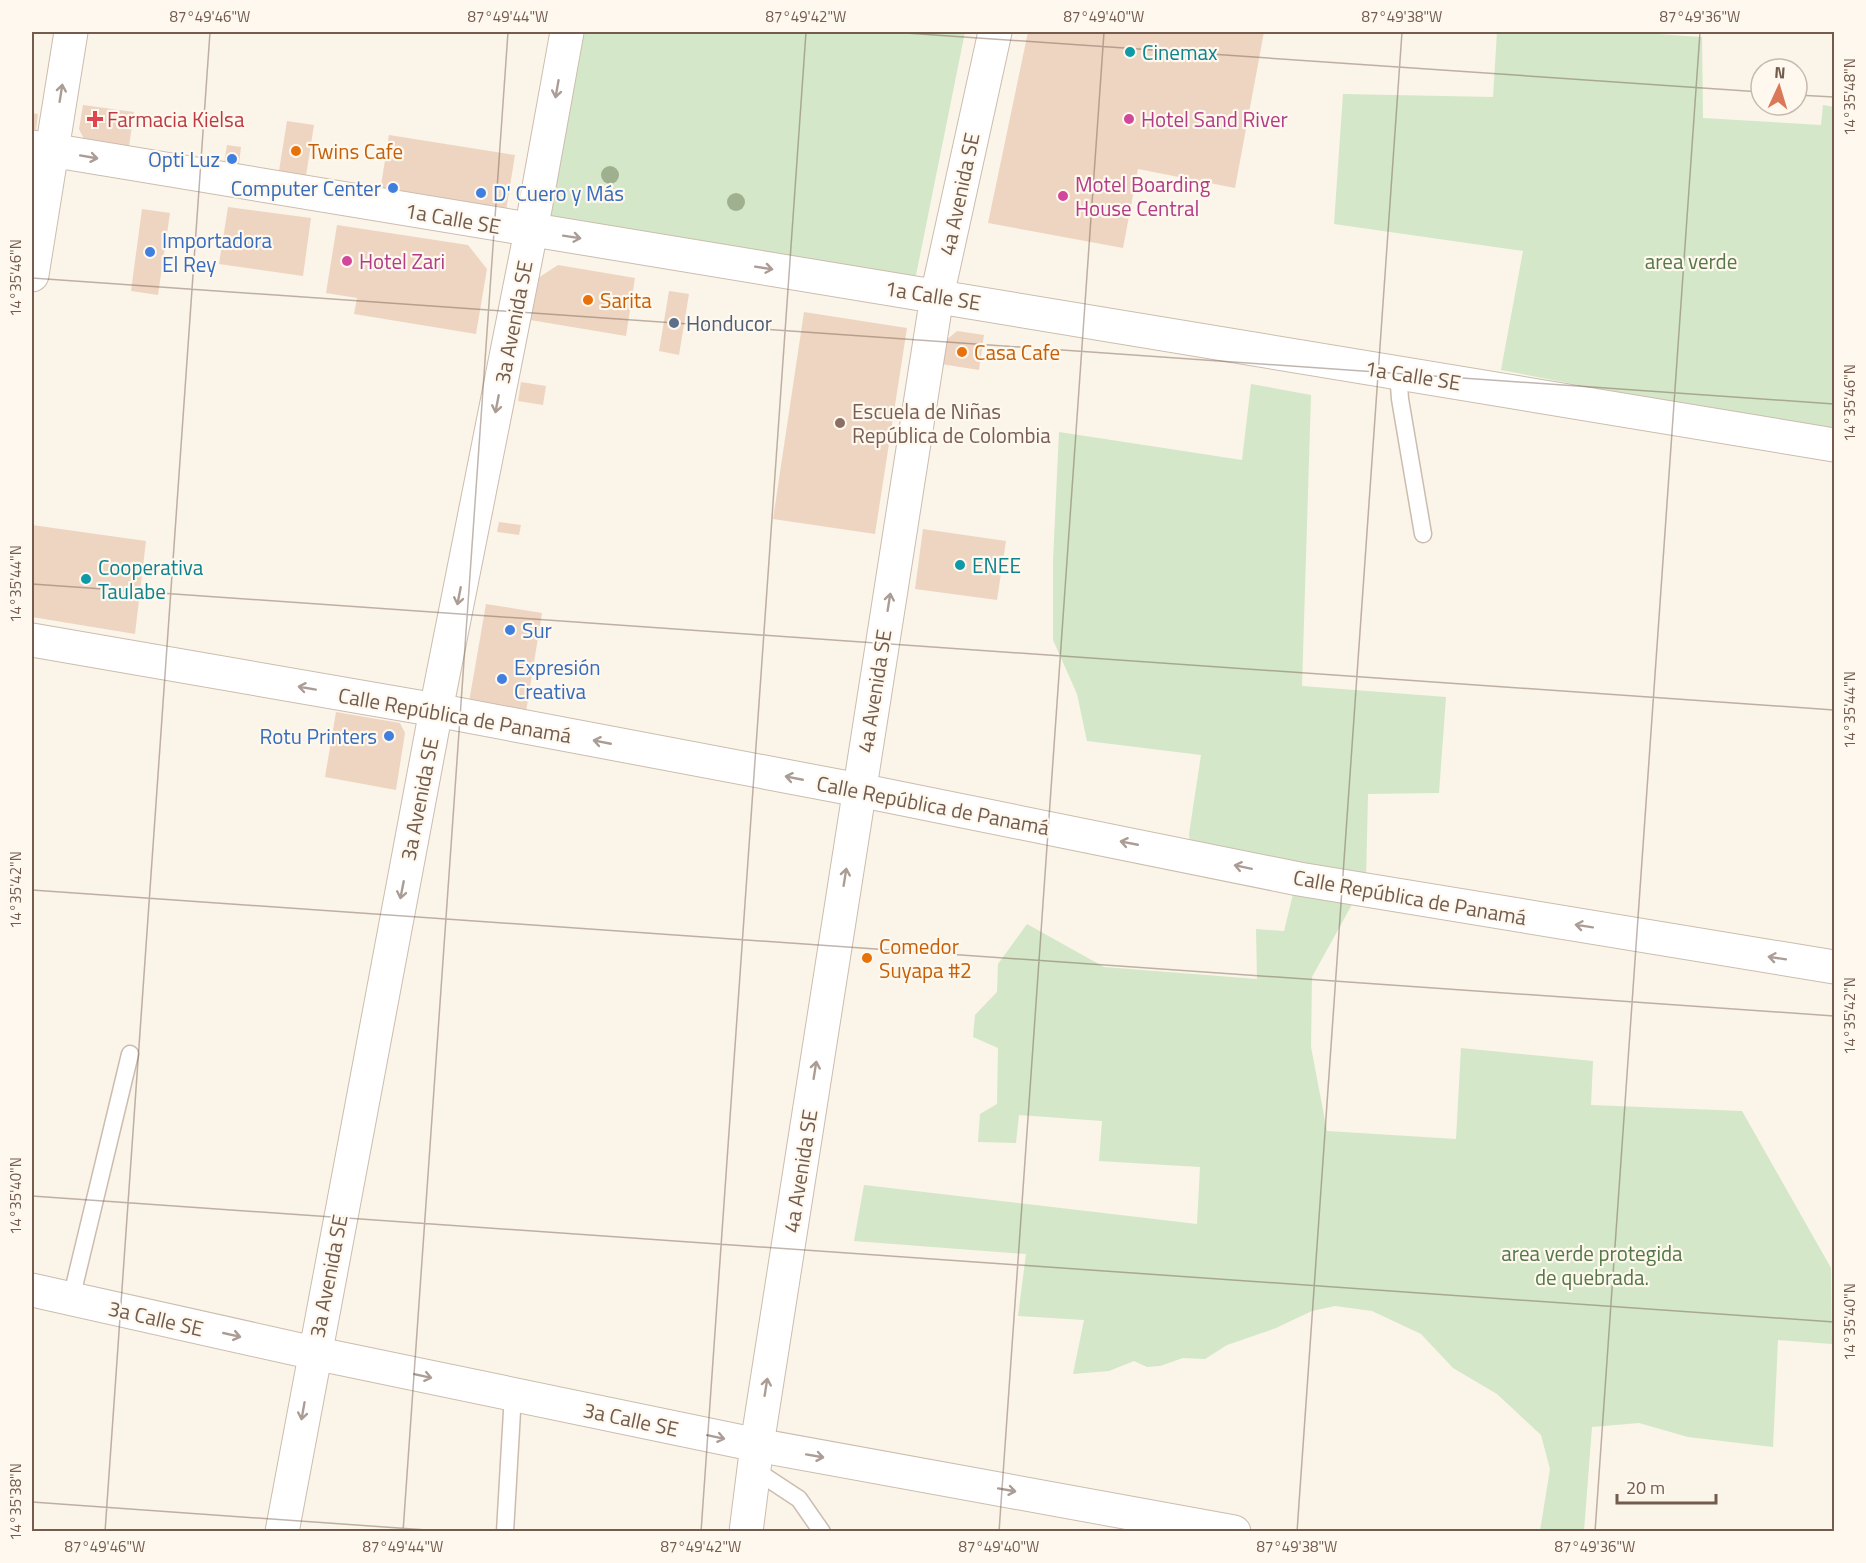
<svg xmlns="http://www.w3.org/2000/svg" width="1866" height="1563" viewBox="0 0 1866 1563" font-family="'Titillium Web',sans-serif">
<rect width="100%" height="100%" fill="#fbf4e8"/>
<path fill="#d4e7c8" d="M583,32H965L914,285L548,218Z
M1497,32H1626L1702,37L1703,118L1821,125L1823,105L1834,107V434L1501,370L1523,251L1334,224L1343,94L1493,97Z
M1251,384L1311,395L1302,686L1446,697L1439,793L1368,794L1366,879L1312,977L1311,1047L1327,1131L1456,1139L1461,1048L1593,1061L1591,1105L1742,1111L1831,1268L1832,1344L1778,1340L1773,1447L1688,1437L1639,1423L1592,1427L1584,1531H1540L1550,1469L1541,1435L1497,1394L1453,1368L1421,1334L1372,1311L1335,1306L1312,1311L1276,1328L1227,1345L1205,1359L1183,1358L1160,1366L1147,1367L1134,1361L1109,1371L1073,1374L1084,1320L1018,1316L1026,1254L854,1241L864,1185L1197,1224L1200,1167L1099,1161L1102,1121L1019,1115L1016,1143L978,1142L980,1114L997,1104L998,1048L973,1037L975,1015L997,992L998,964L1027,924L1104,967L1257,979L1256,929L1284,931L1296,882L1191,854L1189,834L1201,755L1087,741L1077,694L1053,640V561L1059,432L1242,460Z"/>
<path fill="#eed5c2" d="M1028,32H1264L1235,188L1138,169L1123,248L988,223Z
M83,105L134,112L128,153L88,147L79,129Z
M32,113L38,114L36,130L32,133Z
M287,121L314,125L305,182L278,177Z
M389,135L515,155L505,217L379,198Z
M227,145L241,147L238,173L223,170Z
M228,207L311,218L303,276L219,264Z
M142,209L170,213L158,295L131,291Z
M337,225L468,245L487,269L476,334L354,314L357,298L326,293Z
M558,265L635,278L626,336L530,320L538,278Z
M669,291L689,294L679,355L659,351Z
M804,312L907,328L875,534L773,519Z
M957,331L984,335L979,370L941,364L945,341Z
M521,382L546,386L543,405L518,401Z
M499,522L521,525L519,535L497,532Z
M32,525L146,541L135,634L32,617Z
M923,529L1006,541L997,600L915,589Z
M486,604L542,613L526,712L469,702Z
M336,712L400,723L405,733L396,790L325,777Z"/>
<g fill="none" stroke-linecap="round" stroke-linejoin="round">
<g stroke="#ccbcaf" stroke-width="19">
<path id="service" d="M1398,372L1400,399L1423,534
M71,1299L130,1054
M755,1470L799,1499L822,1532
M505,1532L513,1394"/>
</g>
<g stroke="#ccbcaf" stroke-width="35">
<path id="minor" d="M32,147L1834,445
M32,275L71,32
M32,640L436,710L859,790L1299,879L1834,967
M32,1290L314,1353L757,1445L1234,1532
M282,1532L436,710L531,231L567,32
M746,1532L757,1445L937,296L995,32"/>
</g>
<use href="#service" stroke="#fff" stroke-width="16"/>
<use href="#minor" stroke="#fff" stroke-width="33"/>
</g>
<g fill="#9fb08f">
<circle cx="610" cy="175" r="9"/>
<circle cx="736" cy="202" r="9"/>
</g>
<defs><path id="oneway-shaft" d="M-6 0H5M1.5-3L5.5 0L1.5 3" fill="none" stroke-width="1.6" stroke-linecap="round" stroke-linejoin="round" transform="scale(1.5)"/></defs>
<g stroke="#ab9d95">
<use href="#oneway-shaft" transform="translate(557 89) rotate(100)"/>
<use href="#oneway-shaft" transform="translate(61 93) rotate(-81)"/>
<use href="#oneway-shaft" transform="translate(89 157) rotate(10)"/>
<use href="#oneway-shaft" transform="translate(572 237) rotate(9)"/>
<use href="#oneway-shaft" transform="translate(764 268) rotate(9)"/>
<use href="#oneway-shaft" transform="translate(497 404) rotate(101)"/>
<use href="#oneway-shaft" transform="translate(459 596) rotate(101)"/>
<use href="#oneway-shaft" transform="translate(889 602) rotate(-81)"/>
<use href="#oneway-shaft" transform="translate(307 688) rotate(-170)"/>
<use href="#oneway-shaft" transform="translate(602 742) rotate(-169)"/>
<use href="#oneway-shaft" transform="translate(794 778) rotate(-169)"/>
<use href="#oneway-shaft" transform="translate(1129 843) rotate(-169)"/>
<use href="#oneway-shaft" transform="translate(1243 867) rotate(-168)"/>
<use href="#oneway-shaft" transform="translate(845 877) rotate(-81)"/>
<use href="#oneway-shaft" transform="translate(402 890) rotate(101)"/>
<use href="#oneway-shaft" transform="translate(1584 926) rotate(-171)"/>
<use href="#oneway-shaft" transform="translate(1777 958) rotate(-171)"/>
<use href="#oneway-shaft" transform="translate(815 1070) rotate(-81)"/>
<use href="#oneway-shaft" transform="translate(232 1335) rotate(13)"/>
<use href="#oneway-shaft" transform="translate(423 1376) rotate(12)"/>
<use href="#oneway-shaft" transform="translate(766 1387) rotate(-81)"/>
<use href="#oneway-shaft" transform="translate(303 1411) rotate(100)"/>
<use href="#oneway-shaft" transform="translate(716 1437) rotate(12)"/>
<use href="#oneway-shaft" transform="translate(815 1456) rotate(10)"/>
<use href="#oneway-shaft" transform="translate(1007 1490) rotate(10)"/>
</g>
<path fill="none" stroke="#735c4e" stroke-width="1.5" stroke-opacity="0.45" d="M891,32L1761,92M1797,95L1834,97M32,278L1834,404M32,584L1834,710M32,890L1834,1016M32,1196L1834,1322M32,1502L455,1532M105,1532L210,32M403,1532L508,32M701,1532L806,32M999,1532L1104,32M1297,1532L1402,32M1595,1532L1700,32"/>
<g fill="#0f9aa8" stroke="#fef8ee" stroke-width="2">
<circle cx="1130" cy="52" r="6"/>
<circle cx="960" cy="565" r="6"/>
<circle cx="86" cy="579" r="6"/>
</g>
<path fill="#e0444e" stroke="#fef8ee" stroke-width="2" d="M92 110h6v6h6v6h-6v6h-6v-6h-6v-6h6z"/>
<g fill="#d1479c" stroke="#fef8ee" stroke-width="2">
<circle cx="1129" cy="119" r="6"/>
<circle cx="1063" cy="196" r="6"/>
<circle cx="347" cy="261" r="6"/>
</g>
<g fill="#e8710a" stroke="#fef8ee" stroke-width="2">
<circle cx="296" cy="151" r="6"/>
<circle cx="588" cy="300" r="6"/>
<circle cx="962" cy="352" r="6"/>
<circle cx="867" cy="958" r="6"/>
</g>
<g fill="#3f7fe0" stroke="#fef8ee" stroke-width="2">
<circle cx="232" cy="159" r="6"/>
<circle cx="393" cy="188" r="6"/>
<circle cx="481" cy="193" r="6"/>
<circle cx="150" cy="252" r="6"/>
<circle cx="510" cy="630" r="6"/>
<circle cx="502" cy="679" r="6"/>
<circle cx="389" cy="736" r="6"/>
</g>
<circle fill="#5c6f8a" stroke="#fef8ee" stroke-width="2" cx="674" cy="323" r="6"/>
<circle fill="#8d6e63" stroke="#fef8ee" stroke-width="2" cx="840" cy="423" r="6"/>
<g text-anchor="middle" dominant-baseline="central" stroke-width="4.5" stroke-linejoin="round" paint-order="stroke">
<g font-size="21" fill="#0d838f" stroke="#fef8ee" text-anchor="start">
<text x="1142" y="52">Cinemax</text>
<text x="972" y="565">ENEE</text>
<text x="98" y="567">Cooperativa<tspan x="98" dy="24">Taulabe</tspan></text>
</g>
<g font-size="21" fill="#be3a42" stroke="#fef8ee" text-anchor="start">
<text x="107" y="119">Farmacia Kielsa</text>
</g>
<g font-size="21" fill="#b23c85" stroke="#fef8ee" text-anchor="start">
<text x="1141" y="119">Hotel Sand River</text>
<text x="1075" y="184">Motel Boarding<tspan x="1075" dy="24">House Central</tspan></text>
<text x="359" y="261">Hotel Zari</text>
</g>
<g font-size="21" fill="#c56008" stroke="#fef8ee" text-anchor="start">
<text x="308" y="151">Twins Cafe</text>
<text x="600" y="300">Sarita</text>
<text x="974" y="352">Casa Cafe</text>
<text x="879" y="946">Comedor<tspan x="879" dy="24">Suyapa #2</tspan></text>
</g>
<g font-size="21" fill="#366cbe" stroke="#fef8ee" text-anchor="start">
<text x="220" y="159" text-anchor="end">Opti Luz</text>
<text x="381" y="188" text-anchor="end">Computer Center</text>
<text x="493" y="193">D' Cuero y Más</text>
<text x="162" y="240">Importadora<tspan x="162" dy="24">El Rey</tspan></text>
<text x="522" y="630">Sur</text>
<text x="514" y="667">Expresión<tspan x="514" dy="24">Creativa</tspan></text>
<text x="377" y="736" text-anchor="end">Rotu Printers</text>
</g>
<g font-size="21" fill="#735c4e" stroke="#fef8ee">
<text transform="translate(959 194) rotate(-78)">4a Avenida SE</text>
<text transform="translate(453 218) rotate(10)">1a Calle SE</text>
<text transform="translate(933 295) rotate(9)">1a Calle SE</text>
<text transform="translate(513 322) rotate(-79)">3a Avenida SE</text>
<text transform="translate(1413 375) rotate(9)">1a Calle SE</text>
<text transform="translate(874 691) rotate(-81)">4a Avenida SE</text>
<text transform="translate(455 715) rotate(10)">Calle República de Panamá</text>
<text transform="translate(419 799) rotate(-79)">3a Avenida SE</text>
<text transform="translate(933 805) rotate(11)">Calle República de Panamá</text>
<text transform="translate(1410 897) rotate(10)">Calle República de Panamá</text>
<text transform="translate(800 1171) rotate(-81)">4a Avenida SE</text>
<text transform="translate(328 1276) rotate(-79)">3a Avenida SE</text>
<text transform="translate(156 1318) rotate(13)">3a Calle SE</text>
<text transform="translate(631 1419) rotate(12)">3a Calle SE</text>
</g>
<g font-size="21" fill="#547847" stroke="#fef8ee">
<text x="1691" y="261">area verde</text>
<text x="1592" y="1253">area verde protegida<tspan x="1592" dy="24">de quebrada.</tspan></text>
</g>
<g font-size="21" fill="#4e5e75" stroke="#fef8ee" text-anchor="start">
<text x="686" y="323">Honducor</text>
</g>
<g font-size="21" fill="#785e54" stroke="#fef8ee" text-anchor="start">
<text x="852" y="411">Escuela de Niñas<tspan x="852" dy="24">República de Colombia</tspan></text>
</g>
</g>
<rect width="1866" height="1563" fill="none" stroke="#fef8ee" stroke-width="66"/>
<g transform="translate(1779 87) rotate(4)"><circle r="28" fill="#fef8ee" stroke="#c6baae" stroke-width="1.5"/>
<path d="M0-4.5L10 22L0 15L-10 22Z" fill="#da7958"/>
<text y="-9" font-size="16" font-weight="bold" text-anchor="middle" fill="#735c4e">N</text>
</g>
<path d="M1617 1494v9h99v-9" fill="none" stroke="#735c4e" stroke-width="3"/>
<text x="1626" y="1494" font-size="18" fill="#735c4e" stroke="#fef8ee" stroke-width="4.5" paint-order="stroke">20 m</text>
<rect x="33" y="33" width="1800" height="1497" fill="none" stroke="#735c4e" stroke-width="2"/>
<g font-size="15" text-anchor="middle" fill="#735c4e">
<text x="210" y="22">87°49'46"W</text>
<text x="508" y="22">87°49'44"W</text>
<text x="806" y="22">87°49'42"W</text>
<text x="1104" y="22">87°49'40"W</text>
<text x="1402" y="22">87°49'38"W</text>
<text x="1700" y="22">87°49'36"W</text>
<text transform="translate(1850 97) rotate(-90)" y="5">14°35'48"N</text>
<text transform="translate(16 278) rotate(-90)" y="5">14°35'46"N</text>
<text transform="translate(1850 403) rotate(-90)" y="5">14°35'46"N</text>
<text transform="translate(16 584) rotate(-90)" y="5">14°35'44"N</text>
<text transform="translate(1850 710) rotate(-90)" y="5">14°35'44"N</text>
<text transform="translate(16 890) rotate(-90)" y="5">14°35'42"N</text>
<text transform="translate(1850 1016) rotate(-90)" y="5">14°35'42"N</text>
<text transform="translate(16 1196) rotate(-90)" y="5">14°35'40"N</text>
<text transform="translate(1850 1322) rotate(-90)" y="5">14°35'40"N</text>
<text transform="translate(16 1502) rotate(-90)" y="5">14°35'38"N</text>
<text x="105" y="1552">87°49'46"W</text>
<text x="403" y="1552">87°49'44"W</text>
<text x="701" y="1552">87°49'42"W</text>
<text x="999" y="1552">87°49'40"W</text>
<text x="1297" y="1552">87°49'38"W</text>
<text x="1595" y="1552">87°49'36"W</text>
</g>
</svg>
